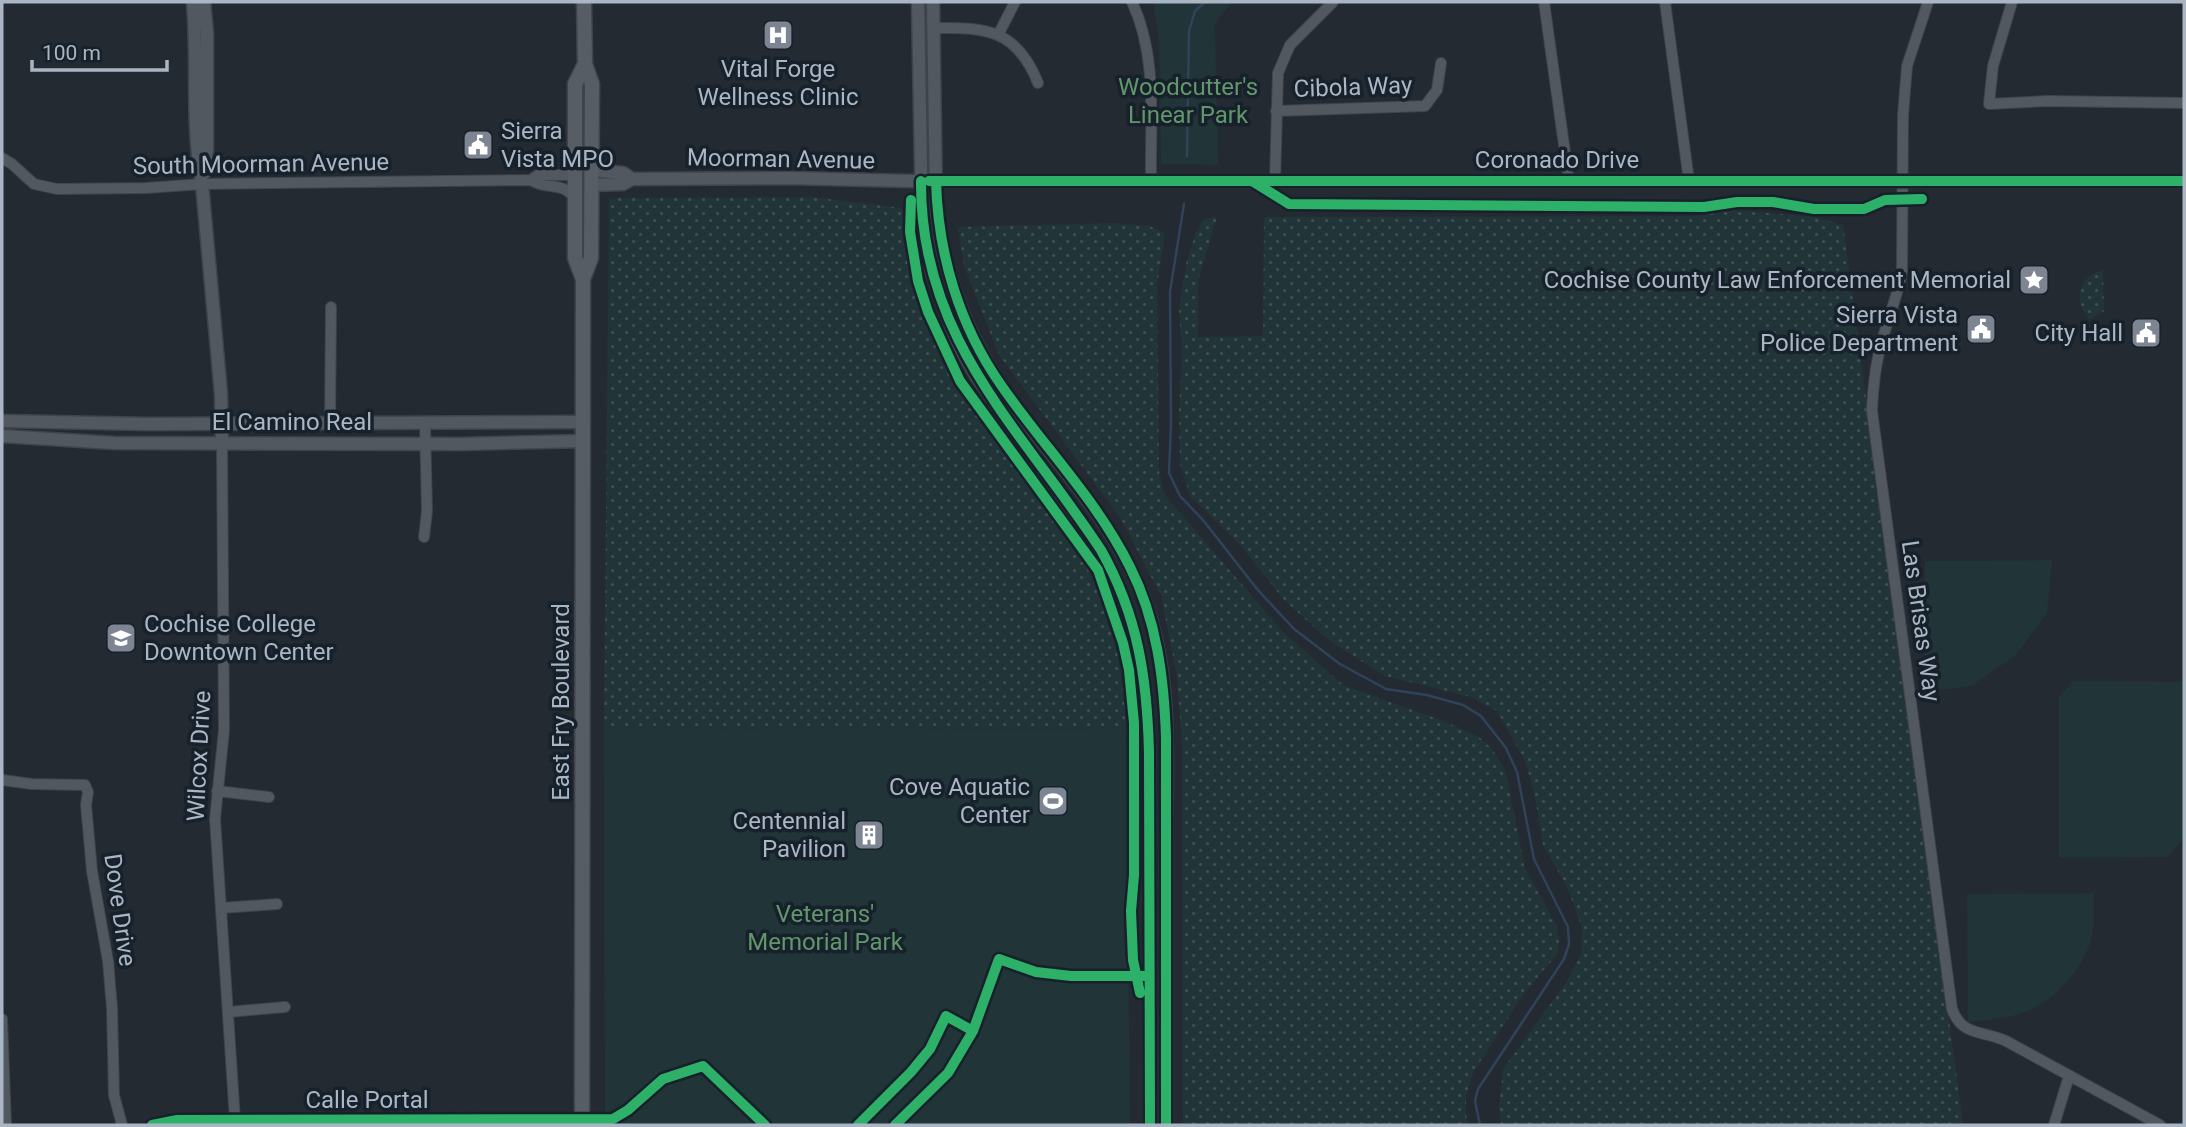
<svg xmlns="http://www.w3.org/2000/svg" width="2186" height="1127" viewBox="0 0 2186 1127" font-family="Roboto,sans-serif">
<defs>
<pattern id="grass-dots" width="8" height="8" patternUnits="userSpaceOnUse" patternTransform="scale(1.75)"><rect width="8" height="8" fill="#213437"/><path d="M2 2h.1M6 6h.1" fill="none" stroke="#3f4f52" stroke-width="1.8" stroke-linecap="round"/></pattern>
</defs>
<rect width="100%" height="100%" fill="#242a31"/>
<path fill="url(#grass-dots)" d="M811,197L902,208C906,278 931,348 971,405C1013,466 1067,520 1097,588C1117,632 1123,680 1126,728L604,730L609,198Z
M1733,210L1815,217L1843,225L1963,1125H1501L1499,1109L1503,1069L1566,983L1581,954L1582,928L1568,889L1543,845L1534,791L1524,759L1497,711L1471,697L1385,676L1330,641L1284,600L1241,546L1190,496L1180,464L1179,412L1182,351L1179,310L1186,264L1196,232L1204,219L1217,217L1198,281V337L1263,336L1264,217L1696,216Z
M1117,223L1149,226L1165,233L1157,285L1159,471L1164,494L1282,631L1343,685L1446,722L1479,737L1491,748L1505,769L1525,868L1556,925L1559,939L1558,953L1522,996L1473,1073L1466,1096V1114L1469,1125H1183L1182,744L1177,676L1161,596L1120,517L999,355L964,266L958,227Z
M2103,270L2104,311L2090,320C2073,302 2077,276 2103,270Z"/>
<path fill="#213437" d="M1153,2H1234L1221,14L1215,26L1218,165L1161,164L1159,37Z
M2052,560L2047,613L2016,655L1971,686L1925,692V561Z
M2074,681L2184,682V839L2167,857L2059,858V696Z
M1126,728L1130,1125H605L604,730Z
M2094,893C2093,907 2095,923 2092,936C2084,971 2050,1006 2016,1015C2001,1019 1984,1020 1968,1022L1967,894Z"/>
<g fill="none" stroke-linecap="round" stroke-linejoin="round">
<path stroke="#2f435b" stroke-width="2.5" d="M1187,156L1189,31L1195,11L1205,2
M1184,204L1170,292L1171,423L1169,473L1180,496L1203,520L1257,589L1294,629L1340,664L1386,689L1427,695L1463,705L1481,716L1506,748L1517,772L1534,859L1568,927L1569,944L1564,959L1478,1089L1475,1101L1480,1125"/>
<g stroke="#40444a" stroke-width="12">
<path id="minor" d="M1132,2C1158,57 1150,121 1151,181
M1544,2L1569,181
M1665,2L1689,181
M1928,2L1907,66L1903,115L1902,270C1899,292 1890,312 1884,334C1876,359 1873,385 1872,411L1952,1009C1962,1037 1983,1030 2006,1041L2160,1125
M2012,2L1993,66L1989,104L2048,101L2184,103
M934,28C987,27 1017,30 1038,83
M998,35L1015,2
M1276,111L1425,106L1437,90L1441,63
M2,158L12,164L34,184L57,189L146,188L202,184L531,180L538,175H575
M531,180C547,191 560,180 575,198
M1275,181L1278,73L1290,45L1333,2
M330,424L331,307
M222,443L224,730L215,819L235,1120
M424,537L427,511L425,424
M2,780L32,784L85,785L88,792L86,805L92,871L108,961L112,1008L114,1095L122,1125
M217,791L269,797
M221,908L277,904
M228,1012L285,1007
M2,1019L6,1125
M152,1125L177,1120L582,1121
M2054,1125L2069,1076"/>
</g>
<g stroke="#40444a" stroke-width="15">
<path id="tertiary" d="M193,2C198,62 191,124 202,184L221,394L222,443
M918,2L922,220L932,272L957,342L977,377L1101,550C1138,616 1147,677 1149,752L1150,1125
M933,2L936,201C942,267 964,329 1000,384C1047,455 1110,513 1142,594C1174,675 1166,765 1166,850C1166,942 1166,1034 1166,1125
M591,156L601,171L623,173L632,179
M204,173L207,150V33L204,2
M591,185L623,184L632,179L788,178L910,181H2184
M2,421L148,424L583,422
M2,436L114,443L460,444L583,441"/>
</g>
<g stroke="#40444a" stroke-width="17">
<path id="secondary" d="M583,279L575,258V84L585,64
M582,1125L583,279L591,258L592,84L585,64L584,2"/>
</g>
<use href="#minor" stroke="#525860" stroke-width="10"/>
<use href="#tertiary" stroke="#525860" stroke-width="12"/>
<use href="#secondary" stroke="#575d64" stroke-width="14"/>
<g stroke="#17212b" stroke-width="15">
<path id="cycleway" d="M921,181C920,340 1020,427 1101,550C1138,616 1147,677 1149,752L1150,1125
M929,181H2184
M936,181C938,254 959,325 1001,385C1043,446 1097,500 1130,567C1157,620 1164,679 1166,737V1125
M1252,181L1289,204L1704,207L1737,202H1773L1814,209H1864L1885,200L1922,199
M911,200L910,232L918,281L928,312L960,381L1098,570L1123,643L1129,670L1134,723V875L1131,911L1133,960L1140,993
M973,1031L999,959L1036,972L1071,976H1148
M152,1125L177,1120L613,1119L628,1110L663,1079L703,1066L765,1125
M858,1125L911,1072L930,1049L946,1016L973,1031L948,1073L895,1125"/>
</g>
<use href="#cycleway" stroke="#2db169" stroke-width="10"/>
</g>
<defs>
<g id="hospital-square" transform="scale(1.575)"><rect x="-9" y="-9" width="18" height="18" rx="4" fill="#7c8591" stroke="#17212b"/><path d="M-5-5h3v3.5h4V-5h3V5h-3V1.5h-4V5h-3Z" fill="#fff"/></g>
<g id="civic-square" transform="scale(1.575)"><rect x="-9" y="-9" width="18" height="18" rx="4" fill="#7c8591" stroke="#17212b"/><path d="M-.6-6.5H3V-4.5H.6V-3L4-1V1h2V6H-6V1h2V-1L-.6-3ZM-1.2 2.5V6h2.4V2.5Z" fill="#fff"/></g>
<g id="sight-square" transform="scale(1.575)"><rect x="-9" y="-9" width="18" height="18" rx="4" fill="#7c8591" stroke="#17212b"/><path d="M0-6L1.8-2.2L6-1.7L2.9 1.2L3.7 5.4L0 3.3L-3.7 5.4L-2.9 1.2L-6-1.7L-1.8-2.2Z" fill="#fff"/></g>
<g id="university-square" transform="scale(1.575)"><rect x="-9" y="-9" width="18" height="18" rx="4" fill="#7c8591" stroke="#17212b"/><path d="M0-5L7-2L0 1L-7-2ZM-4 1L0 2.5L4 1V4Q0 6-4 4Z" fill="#fff"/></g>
<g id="stadium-square" transform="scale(1.575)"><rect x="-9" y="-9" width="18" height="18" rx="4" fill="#7c8591" stroke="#17212b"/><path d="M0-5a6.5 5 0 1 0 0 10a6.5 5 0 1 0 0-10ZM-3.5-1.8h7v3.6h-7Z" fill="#fff"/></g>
<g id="building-square" transform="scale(1.575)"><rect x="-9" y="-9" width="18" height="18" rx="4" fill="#7c8591" stroke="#17212b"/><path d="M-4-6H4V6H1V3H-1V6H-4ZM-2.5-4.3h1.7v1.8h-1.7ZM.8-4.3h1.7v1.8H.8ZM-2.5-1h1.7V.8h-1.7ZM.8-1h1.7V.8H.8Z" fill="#fff"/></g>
</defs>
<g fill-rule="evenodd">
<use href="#hospital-square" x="778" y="35"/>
<use href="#civic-square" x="478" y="145"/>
<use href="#sight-square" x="2034" y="280"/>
<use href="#civic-square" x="1981" y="329"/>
<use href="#civic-square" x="2146" y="333"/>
<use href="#university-square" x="121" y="638"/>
<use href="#stadium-square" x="1053" y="801"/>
<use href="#building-square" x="869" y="835"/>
</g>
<g text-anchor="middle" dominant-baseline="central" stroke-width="7" stroke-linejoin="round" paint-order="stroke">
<g font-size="24" fill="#abb6c5" stroke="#17212b" text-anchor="end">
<text x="778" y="69" text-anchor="middle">Vital Forge<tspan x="778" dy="28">Wellness Clinic</tspan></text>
<text x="501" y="131" text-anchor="start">Sierra<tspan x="501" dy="28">Vista MPO</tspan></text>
<text x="2011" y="280">Cochise County Law Enforcement Memorial</text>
<text x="1958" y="315">Sierra Vista<tspan x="1958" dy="28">Police Department</tspan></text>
<text x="2123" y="333">City Hall</text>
<text x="144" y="624" text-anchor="start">Cochise College<tspan x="144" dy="28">Downtown Center</tspan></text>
<text x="1030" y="787">Cove Aquatic<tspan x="1030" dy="28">Center</tspan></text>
<text x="846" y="821">Centennial<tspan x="846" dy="28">Pavilion</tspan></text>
</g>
<g font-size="24" fill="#62966b" stroke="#17212b">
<text x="1188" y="87">Woodcutter's<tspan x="1188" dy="28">Linear Park</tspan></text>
<text x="825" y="914">Veterans'<tspan x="825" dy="28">Memorial Park</tspan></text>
</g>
<g font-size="24" fill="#abb6c5" stroke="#17212b">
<text transform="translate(1353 87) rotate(-2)">Cibola Way</text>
<text transform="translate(781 159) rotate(1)">Moorman Avenue</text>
<text x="1557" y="160">Coronado Drive</text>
<text transform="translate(261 164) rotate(-1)">South Moorman Avenue</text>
<text x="292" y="422">El Camino Real</text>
<text transform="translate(1921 621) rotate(82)">Las Brisas Way</text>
<text transform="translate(561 702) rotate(-90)">East Fry Boulevard</text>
<text transform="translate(199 756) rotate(-87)">Wilcox Drive</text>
<text transform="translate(120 910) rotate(82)">Dove Drive</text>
<text x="367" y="1100">Calle Portal</text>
</g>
</g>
<rect width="2186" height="1127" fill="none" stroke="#abb6c5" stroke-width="7"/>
<path d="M32 60v10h135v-10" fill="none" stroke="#abb6c5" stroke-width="3.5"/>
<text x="42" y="60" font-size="21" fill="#abb6c5" stroke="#17212b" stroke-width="5" paint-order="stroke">100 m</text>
</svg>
